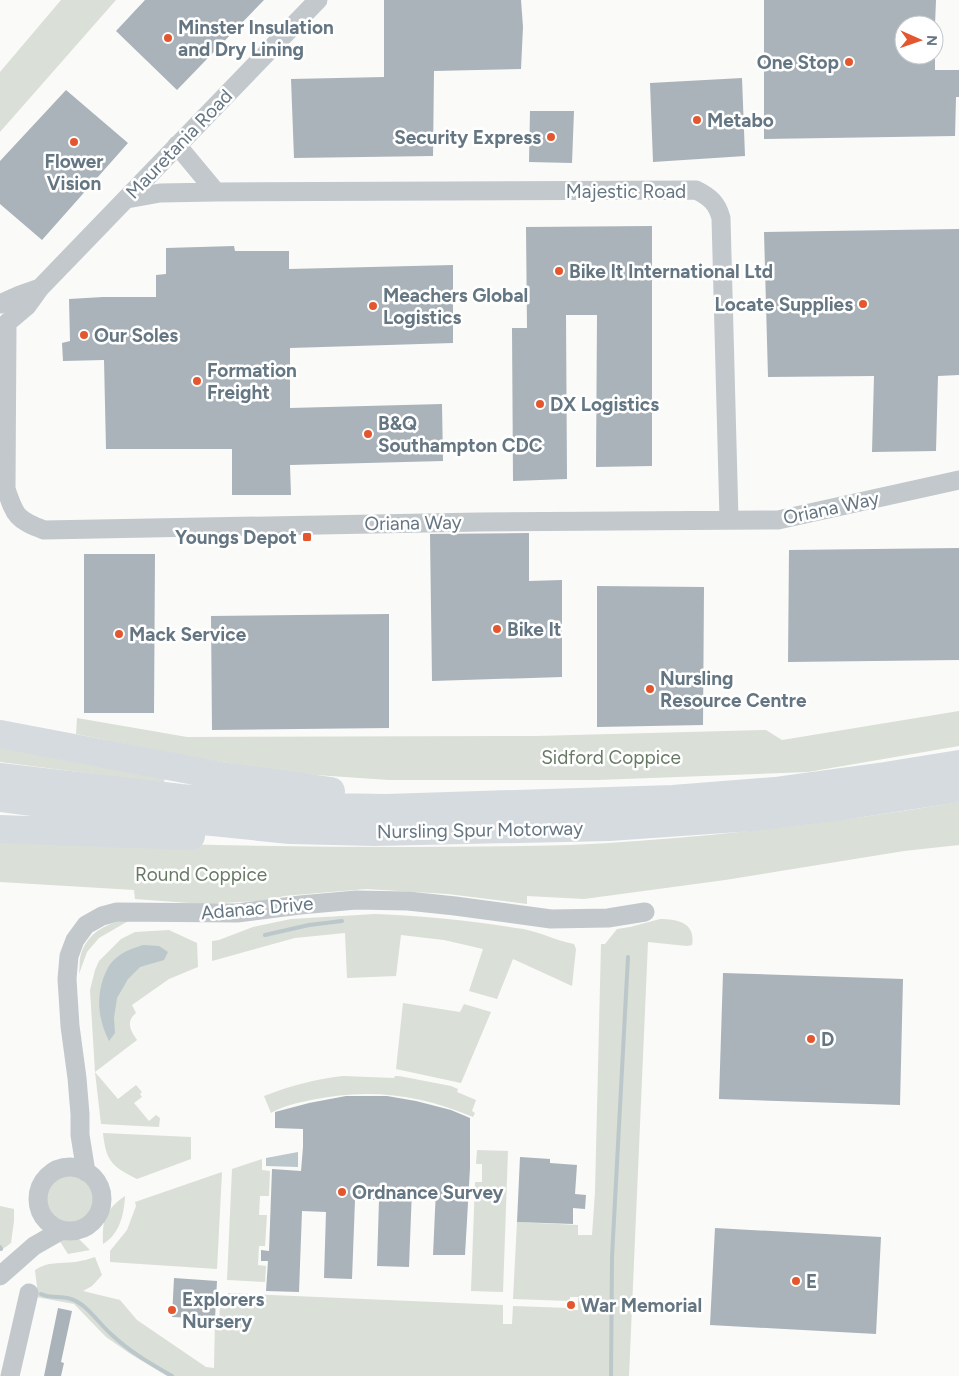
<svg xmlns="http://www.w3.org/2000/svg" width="959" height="1376" viewBox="0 0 959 1376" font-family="Figtree,sans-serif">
<rect width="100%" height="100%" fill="#fafaf8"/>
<path fill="#dadfd7" d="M61,0H116L0,132V72Z
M959,711V746L808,772L598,780H389L287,773L185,756L76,734L77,718L187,737L536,736L766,730L782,740Z
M0,743L165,776L164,783L0,762Z
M959,802V845L904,851L725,880L584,899L527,896V904L448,894L366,889L284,896L263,901L202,904L135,899L134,890L0,882V839C190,845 380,850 570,845C617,843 664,839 710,835C793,827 876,816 959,802Z
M375,914C424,916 474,921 523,929C541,932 556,941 574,944L576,949L572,986L513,959L497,999L469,991L483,949L444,940L401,935L396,976L347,978L345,933L295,938L212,961V941L219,940L253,927L291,919Z
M660,919C678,919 696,923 692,945L687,946L648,942L629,1376H167L129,1353L106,1337L74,1304L36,1297L37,1287L35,1270C48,1261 60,1264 75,1262C82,1261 89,1259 95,1257L102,1275L92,1286L83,1291L120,1300L137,1320L206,1367L214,1368L215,1319H219L220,1308H228V1293L503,1305V1324H512L513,1306L569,1308L570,1310H578V1297H570V1301L513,1299L517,1222L578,1225V1235H592L595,1192L601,944H605L617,929L630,927Z
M130,920L99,938L87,952L79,974C80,967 79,960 81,954C88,932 109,921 130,920Z
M169,930L197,943L198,967L169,979L132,1005L136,1013C125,1022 131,1031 137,1040L95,1072L118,1099L136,1085L142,1092L140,1094L142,1097L134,1103L149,1121L156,1115L160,1118L159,1127L101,1124L95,1072L90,990L95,970L99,961L121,939L135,932Z
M403,1003L460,1012L464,1004L491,1012L461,1083L396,1069Z
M343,1076L394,1078L395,1076H399L451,1086L458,1089L457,1092L476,1100L472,1111L475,1113L473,1117C419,1094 368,1088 311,1100C297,1103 283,1106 271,1113L264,1096C290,1086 315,1079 343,1076Z
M103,1133L191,1137V1159L137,1179C112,1166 106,1162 103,1133Z
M477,1150L508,1151L503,1292L471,1291L475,1182H482V1164H476Z
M262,1159V1170L270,1171L269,1196H260L259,1215H267L265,1246H259L258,1265L266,1266L265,1282L227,1280L232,1169Z
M222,1172L217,1269L110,1262V1251L127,1230L136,1206L135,1202Z
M44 1199a26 26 0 1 1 52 0a26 26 0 1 1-52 0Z
M125,1196C124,1214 120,1234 103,1244C102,1221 105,1210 125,1196Z
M0,1206L14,1209V1221L11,1243L0,1251Z
M70,1235L76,1236L90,1250L68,1254L57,1237Z"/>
<path fill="#bbc7cb" d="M143,945L159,946L168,952L164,960L140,967L128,979L117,998L114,1018L115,1033L109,1041C99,1021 96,1001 103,979C105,974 108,966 112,962C121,952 131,949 143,945Z
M298,1152V1167L266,1166V1158Z"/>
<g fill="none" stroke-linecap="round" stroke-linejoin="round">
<path stroke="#bbc7cb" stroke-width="4" d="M265,935L309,925L342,921
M0,1247L1,1249
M41,1294C51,1299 61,1295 71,1299C87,1304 99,1324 112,1335C130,1352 151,1364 172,1376
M611,1376L612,1257L628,957"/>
</g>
<path fill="#aab3b9" d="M145,0H264L177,90L116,31Z
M384,0H521L523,27L521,69L434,71L433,156L294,158L291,79L384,77Z
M764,0H936L935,25H904V55H935V70H959V97H956L955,136L764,139Z
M742,78L745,156L653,162L650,83Z
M66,90L128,143L42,240L0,204V161Z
M530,111H574L572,163L529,162Z
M652,226V466L596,467L597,315H566L567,479L513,481L512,328H527L526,227Z
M959,229V375L938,376L936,451L872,452L874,376L768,377L764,232Z
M234,246L235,251H289V269L453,265V343L290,348V408L442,404L443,461L290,465L291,495H232V449H106L104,360L63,361L62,343L70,341L69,299L103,297H156V275L166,274V248Z
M529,533V581L562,580V677L432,681L430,534Z
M959,548V660L788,662L789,550Z
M84,554H155L154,713H84Z
M597,586L704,587L703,725L597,727Z
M389,614V728L212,730L211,616Z
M723,973L903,979L900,1105L719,1099Z
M346,1096H387L416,1101L451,1110L470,1118V1168L465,1255H433L436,1189H412L409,1267L377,1266L379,1200H355L352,1279L324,1278L326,1212L302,1211L299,1292L266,1291L268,1261H261V1250L269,1251L272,1169L301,1171L303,1147V1129L275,1128V1112L309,1103Z
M520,1157L550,1159V1163L577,1165L575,1194L586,1195L585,1209L573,1208V1224L517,1222Z
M715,1228L881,1237L876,1334L710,1325Z
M174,1278L217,1281L215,1319L172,1317Z
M58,1308L72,1311L61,1362L64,1363L61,1376H44Z"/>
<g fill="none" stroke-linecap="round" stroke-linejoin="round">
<path stroke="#c3c8cc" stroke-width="19" d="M177,145L216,192
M127,199L160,193L216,192L696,190C710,197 717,203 721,218L729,519
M0,304L20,295L40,288
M8,322L27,306L40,288L318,0
M7,326L6,489C15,516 17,520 44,530L479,522L778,520L959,480
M38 1199a32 32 0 1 1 64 0a32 32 0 1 1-64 0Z
M86,1172L80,1135V1114L77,1078L70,1026L67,979L69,956L75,940L86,925L102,916L117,912L237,913L300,905L356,900L408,901L455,906L551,919L608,918L645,912
M0,1276L34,1246L62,1230
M10,1376L29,1293"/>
<path stroke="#d6dbdf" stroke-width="28" d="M0,734L221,776L331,791
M0,777L181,798L270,806L387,808L673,799L775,791L885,776L959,764
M0,798L94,810L290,830L375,832L609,827L753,817L836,807L959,788
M0,829L191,836"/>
</g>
<g fill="#e4572e" stroke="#fff" stroke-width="2">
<circle cx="168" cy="38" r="5"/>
<circle cx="849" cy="62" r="5"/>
<circle cx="697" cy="120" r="5"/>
<circle cx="551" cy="137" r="5"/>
<circle cx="74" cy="142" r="5"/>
<circle cx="559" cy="271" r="5"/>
<circle cx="863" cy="304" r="5"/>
<circle cx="373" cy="306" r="5"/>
<circle cx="84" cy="335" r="5"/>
<circle cx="197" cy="381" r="5"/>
<circle cx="540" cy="404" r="5"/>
<circle cx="368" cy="434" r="5"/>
<rect x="302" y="532" width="10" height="10" rx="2.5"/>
<circle cx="497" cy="629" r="5"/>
<circle cx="119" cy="634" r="5"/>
<circle cx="650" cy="689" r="5"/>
<circle cx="811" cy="1039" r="5"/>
<circle cx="342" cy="1192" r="5"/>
<circle cx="796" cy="1281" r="5"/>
<circle cx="571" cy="1305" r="5"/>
<circle cx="172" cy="1310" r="5"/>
</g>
<g text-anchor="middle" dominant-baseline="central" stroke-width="5" stroke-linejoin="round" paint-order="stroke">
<g font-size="19" font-weight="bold" fill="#657683" stroke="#fff" text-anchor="start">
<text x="178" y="27">Minster Insulation<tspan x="178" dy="22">and Dry Lining</tspan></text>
<text x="839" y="62" text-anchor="end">One Stop</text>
<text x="707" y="120">Metabo</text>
<text x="541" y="137" text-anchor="end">Security Express</text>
<text x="74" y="161" text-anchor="middle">Flower<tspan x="74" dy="22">Vision</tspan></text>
<text x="569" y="271">Bike It International Ltd</text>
<text x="383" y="295">Meachers Global<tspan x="383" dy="22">Logistics</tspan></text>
<text x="853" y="304" text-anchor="end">Locate Supplies</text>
<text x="94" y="335">Our Soles</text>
<text x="207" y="370">Formation<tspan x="207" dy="22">Freight</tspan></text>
<text x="550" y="404">DX Logistics</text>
<text x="378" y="423">B&amp;Q<tspan x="378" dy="22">Southampton CDC</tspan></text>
<text x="297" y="537" text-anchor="end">Youngs Depot</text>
<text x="507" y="629">Bike It</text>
<text x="129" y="634">Mack Service</text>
<text x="660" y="678">Nursling<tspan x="660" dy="22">Resource Centre</tspan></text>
<text x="821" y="1039">D</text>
<text x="352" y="1192">Ordnance Survey</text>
<text x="806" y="1281">E</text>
<text x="182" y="1299">Explorers<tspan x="182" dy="22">Nursery</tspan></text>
<text x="581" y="1305">War Memorial</text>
</g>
<g font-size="19" fill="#657683" stroke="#fff">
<text transform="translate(179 144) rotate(-46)">Mauretania Road</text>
<text x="626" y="191">Majestic Road</text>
<text transform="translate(831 508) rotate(-12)">Oriana Way</text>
<text transform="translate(413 523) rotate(-1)">Oriana Way</text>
<text transform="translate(480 830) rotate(-1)">Nursling Spur Motorway</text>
<text transform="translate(257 908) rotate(-5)">Adanac Drive</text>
</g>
<g font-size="19" fill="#687a64" stroke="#fff">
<text x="611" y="757">Sidford Coppice</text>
<text x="201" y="874">Round Coppice</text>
</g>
</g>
<g transform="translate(919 40) rotate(92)"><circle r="24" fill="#ffffff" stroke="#c1c8cd"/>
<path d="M0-4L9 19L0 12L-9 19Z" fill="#e4572e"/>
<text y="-8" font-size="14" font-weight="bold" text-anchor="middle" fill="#657683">N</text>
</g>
</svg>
